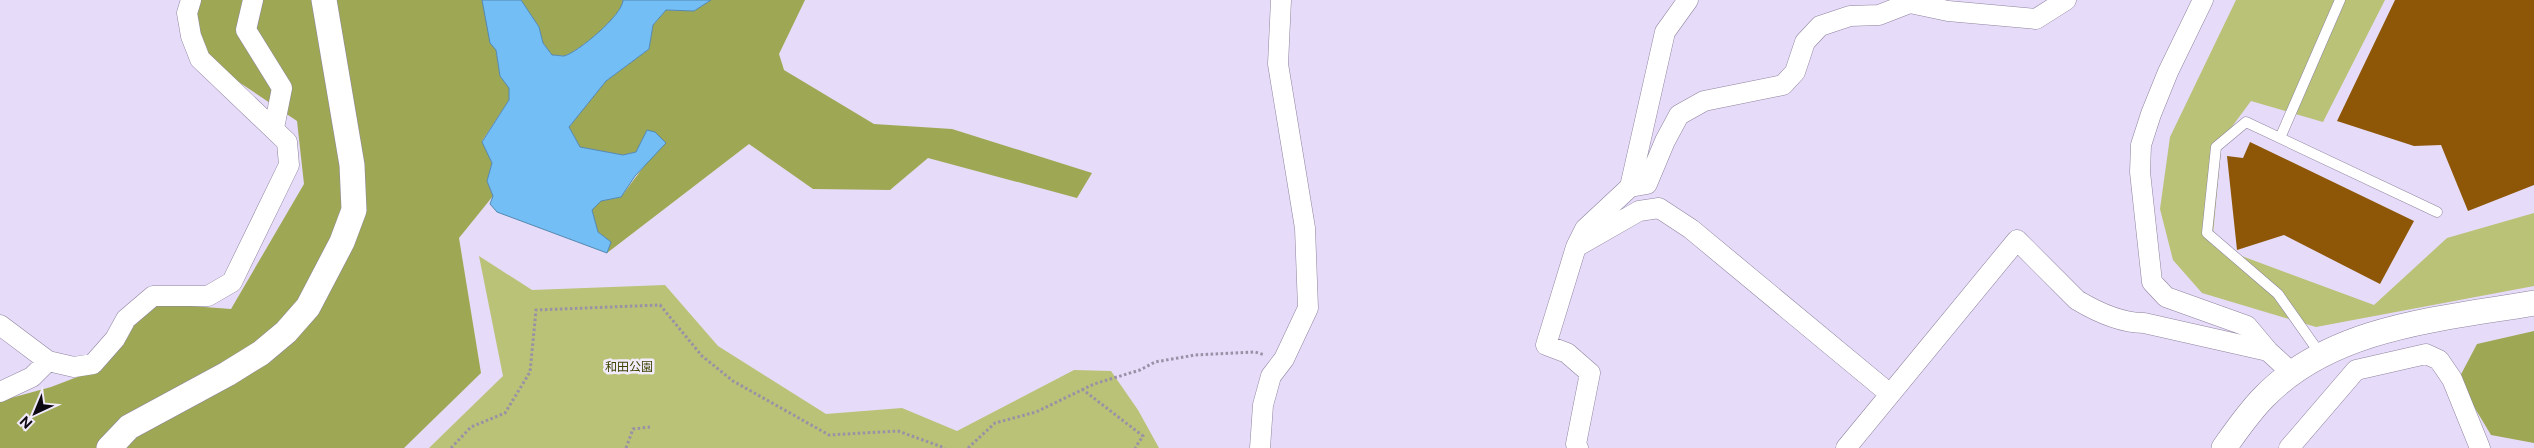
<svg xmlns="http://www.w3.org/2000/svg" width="2534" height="448" viewBox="0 0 2534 448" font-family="'Public Sans','Noto Sans JP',sans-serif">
<rect width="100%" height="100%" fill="#e6dbf8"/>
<path fill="#b9c276" d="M2236,0H2385L2323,122L2251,101L2222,140L2212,245L2374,305L2447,238L2534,213V286L2316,327L2202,293L2173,260L2160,209L2170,137Z
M479,256L532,290L665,285L718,346L826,414L902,408L957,431L1074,370L1111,371L1138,410L1159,448H429L503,376Z"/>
<path fill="#9ea854" d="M197,0H482L496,50L500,76L509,88V100L482,141L492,163L487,181L493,196L459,238L481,373L404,448H0V401L51,387L93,371L151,303L231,309L304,184L297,121L206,60L192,19Z
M521,0H623C623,15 577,53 564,56C561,56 556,55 552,55L543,43L539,27Z
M711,0H805L779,54L784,70L874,124L952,129L1092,173L1077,198L928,158L890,190L813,189L749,144L607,253L611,242L598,232L592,210L601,201L621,197L644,166L636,152L623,155L580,147L569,127L606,81L649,49L653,25L666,10L694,11Z
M2534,331V443L2491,435L2458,380L2477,344Z"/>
<path fill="#72bef5" stroke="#5488b1" d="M482,0H521L539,27L543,43L552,55C556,55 561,56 564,56C577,53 623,15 623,0H711L694,11L666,10L653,25L649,49L606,81L569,127L580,147L623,155L636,152L647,130L655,132L666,143L635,176L621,197L601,201L592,210L598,232L611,242L607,253L497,212L490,204L493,196L487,181L492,163L482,142L509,100V88L500,76L496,50L490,43Z"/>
<path fill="#8d5707" d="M2395,0H2534V185L2468,211L2441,145L2414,146L2337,121Z
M2250,142L2414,221L2380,284L2284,235L2237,250L2227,156L2243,158Z"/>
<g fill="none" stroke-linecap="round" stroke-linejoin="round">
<g stroke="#8f849f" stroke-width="11">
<path id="service" d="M2280,138L2340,0
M2321,355L2278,294L2207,233L2216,147L2246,122L2437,212"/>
</g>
<g stroke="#8f849f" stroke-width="21">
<path id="minor" d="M253,0L246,30L282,88L274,128
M2203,0L2168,72L2151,114L2141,145L2140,172L2152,282L2166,297L2247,326L2268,351L2292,373
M1630,187L1665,32L1688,0
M1576,247L1639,211L1659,208L1691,229L1890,394
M0,325L48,361L74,367L93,364L115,339L126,319L153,296H208L232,282L289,165L287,142L200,59L191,36L187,13L191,0
M0,392L32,377L48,361
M1260,448L1263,405L1271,376L1284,359L1308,308L1305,228L1278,64L1281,0
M1578,448L1576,444L1590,373L1567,353L1546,345L1576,247L1585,229L1630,187L1647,184L1665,141L1679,115L1704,101L1783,85L1795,72L1805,42L1820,26L1850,16L1879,15L1910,3L1948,11L2036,19L2066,0
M1846,448L2017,240L2077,300C2097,312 2121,323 2144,323L2268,351
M2289,448L2356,370L2426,354L2439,360L2452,379L2480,448"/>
</g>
<g stroke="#8f849f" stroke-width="26">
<path id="tertiary" d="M109,448L129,427L227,374L261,353L286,332L308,307L342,242L354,210L352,165L324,0
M2224,448C2236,431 2249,412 2264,397C2333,326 2442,319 2534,303"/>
</g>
<path stroke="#9a91a7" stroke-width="3" stroke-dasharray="2.5 2.5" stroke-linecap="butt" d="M1082,389L1143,436L1135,448
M451,448L471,427L505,413L530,372L536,310L660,305L702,356L733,381L829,435L898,431L945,448
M626,448L633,429L650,427
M968,448L995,423L1036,412L1094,384L1140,370L1155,362L1195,355L1255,352L1265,355"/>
<use href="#service" stroke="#fff" stroke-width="10"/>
<use href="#minor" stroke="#fff" stroke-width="20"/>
<use href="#tertiary" stroke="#fff" stroke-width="25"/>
</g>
<g text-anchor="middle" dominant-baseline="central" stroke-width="5" stroke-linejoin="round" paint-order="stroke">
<g font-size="12" fill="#3e4300" stroke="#f1ebfc">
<text x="629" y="367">和田公園</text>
</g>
</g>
<g transform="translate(35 413) rotate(224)" stroke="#f1ebfc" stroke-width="4" paint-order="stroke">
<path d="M0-4L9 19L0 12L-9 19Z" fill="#0d0912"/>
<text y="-8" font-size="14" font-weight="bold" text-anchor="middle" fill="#0d0912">N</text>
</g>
</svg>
